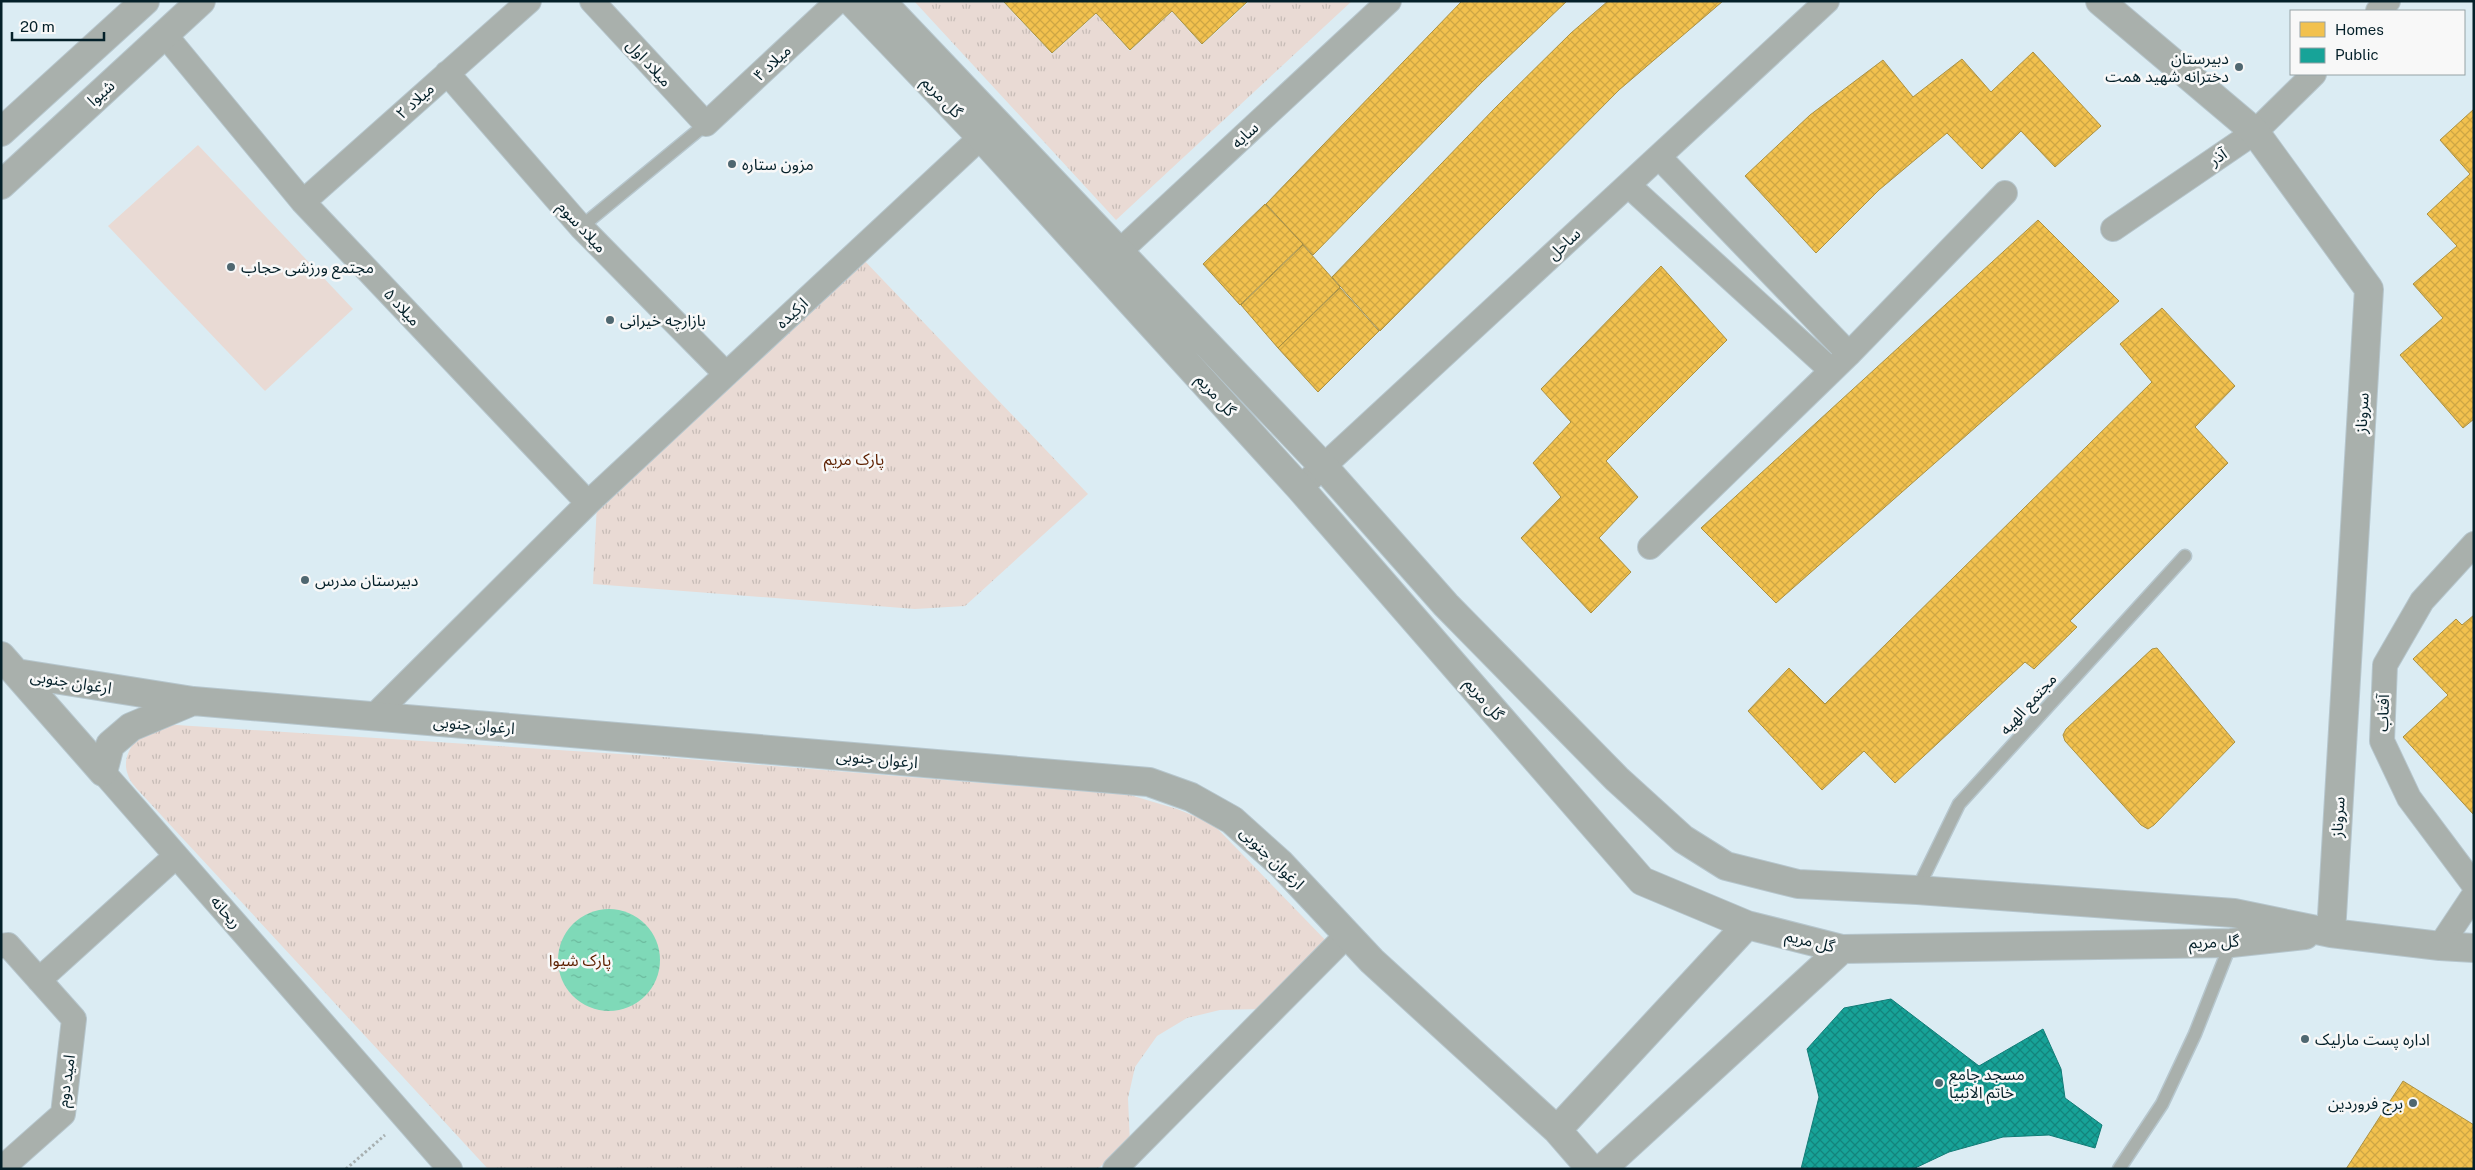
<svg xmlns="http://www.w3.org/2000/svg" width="2475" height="1170" viewBox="0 0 2475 1170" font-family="'Public Sans','Noto Sans Arabic',sans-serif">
<defs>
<pattern id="grass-tufts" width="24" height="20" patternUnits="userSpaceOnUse" patternTransform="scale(1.25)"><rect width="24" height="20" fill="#e9dad4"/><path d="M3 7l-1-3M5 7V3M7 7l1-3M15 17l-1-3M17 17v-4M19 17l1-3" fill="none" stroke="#c6bbb6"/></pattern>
<pattern id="water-ripples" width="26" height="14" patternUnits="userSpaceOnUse" patternTransform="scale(1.25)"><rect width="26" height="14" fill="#7fd9b8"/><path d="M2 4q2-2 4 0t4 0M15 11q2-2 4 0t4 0" fill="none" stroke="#6cba9e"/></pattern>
<pattern id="homes-cross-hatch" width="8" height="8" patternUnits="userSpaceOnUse" patternTransform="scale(1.25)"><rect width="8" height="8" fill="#f2c14e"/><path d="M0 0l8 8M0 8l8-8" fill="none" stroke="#cea644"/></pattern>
<pattern id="public-cross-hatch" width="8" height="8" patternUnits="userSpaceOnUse" patternTransform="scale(1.25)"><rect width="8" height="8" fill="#17a398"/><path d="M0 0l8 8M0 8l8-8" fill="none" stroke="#13847c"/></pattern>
</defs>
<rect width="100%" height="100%" fill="#dbecf3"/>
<path fill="url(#grass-tufts)" d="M914,1H1002L1052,54L1096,14L1130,51L1172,12L1202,45L1250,1H1352L1116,220Z
M860,256L1088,494L965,606L915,609L593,584L597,503Z
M177,725L651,756L1130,795L1177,809L1212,823L1334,949L1262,1009L1220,1010L1187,1018L1157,1036L1135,1067L1128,1098L1130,1144L1097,1169H488L137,789C134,785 129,780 128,775C120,756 137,737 149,726Z"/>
<path fill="#e9dad4" d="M198,145L353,309L265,391L108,226Z"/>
<path fill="url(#water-ripples)" d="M558 960a51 51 0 1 1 102 0a51 51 0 1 1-102 0Z"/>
<path fill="url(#homes-cross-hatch)" stroke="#ab9143" d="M1003,1H1248L1202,44L1172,11L1130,50L1096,13L1052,53Z
M1462,1H1567L1482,82L1313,255L1266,204Z
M1608,1H1723L1619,90L1380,331L1332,277L1496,107L1571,33Z
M2033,52L2101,126L2055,167L2021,131L1982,169L1947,133L1879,190L1816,253L1745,176L1810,115L1883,60L1913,97L1962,59L1991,92Z
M2474,109V419L2463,428L2400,355L2443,318L2413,284L2457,246L2427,214L2470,174L2440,140Z
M1265,204L1303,244L1240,305L1203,264Z
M2038,220L2119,301L1776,603L1701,528Z
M1303,245L1340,287L1278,348L1241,305Z
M1661,266L1727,340L1606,461L1638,497L1599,538L1631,572L1591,613L1521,538L1561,497L1533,463L1571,422L1541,389Z
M1340,288L1379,331L1318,392L1278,348Z
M2162,308L2235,386L2195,427L2228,463L2070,621L2077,627L2034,669L2025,662L1895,783L1864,751L1822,790L1748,711L1789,668L1825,704L2152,382L2120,344Z
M2474,615V813L2473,814L2403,737L2448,695L2413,659L2456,619L2462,625Z
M2157,648L2235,742L2154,825L2148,829L2141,825L2065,741L2063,735L2066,729L2152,649Z
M2403,1081L2474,1125V1169H2346Z"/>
<path fill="url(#public-cross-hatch)" stroke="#117c77" d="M1891,999L1979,1066L2043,1029L2061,1069L2065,1098L2102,1125L2095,1148L2049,1135L2003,1137L1949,1152L1913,1169H1801L1819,1097L1807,1049L1844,1008Z"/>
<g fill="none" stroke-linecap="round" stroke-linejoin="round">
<g stroke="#b6c6cd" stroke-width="15">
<path id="service" d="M581,227L706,124
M1917,890L1959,804L2185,556
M2119,1169L2162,1104L2195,1034L2231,943"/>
</g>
<g stroke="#b6c6cd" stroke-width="26">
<path id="minor" d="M592,1L706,124L838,1
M2378,11L2388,1
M165,35L303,202L588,503
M447,73L581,227L726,374
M1659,157L1849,354
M1628,185L1831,370
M303,202L529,1
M2113,229L2255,132L2314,74
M1106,264L1389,1
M1300,488L1827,1
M2474,544L2422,601L2385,665L2382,741L2409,798L2474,885
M1650,547L1849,354L2005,193
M374,716L588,503L995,124
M103,772L450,1169
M1,946L8,945L74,1019L63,1114L1,1169
M2440,946L2474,895
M39,980L176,856
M1115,1169L1347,935"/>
</g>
<g stroke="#b6c6cd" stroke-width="30">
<path id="tertiary" d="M851,1L981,137L1300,488L1642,881L1747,925L1842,949L2231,943L2305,935
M881,1L1323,466L1446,605L1617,779L1683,839L1726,866L1798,884L1917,890L2234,913L2331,933L2440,946L2474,948
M2100,1L2255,132L2369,289L2331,933
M1,132L145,1
M1,185L201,1
M1,656L103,772
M16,673L193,701L1149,782L1191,797L1232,820L1281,864L1372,961L1557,1130L1591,1169
M103,772L110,745L131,727L193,701
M1557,1130L1747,925
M1602,1169L1842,949"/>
</g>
<path stroke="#a8b0b1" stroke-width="3" stroke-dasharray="2.5 2.5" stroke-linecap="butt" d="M346,1169L385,1135"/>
<use href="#service" stroke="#a9b0ac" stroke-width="12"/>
<use href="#minor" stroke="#a9b0ac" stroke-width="24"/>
<use href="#tertiary" stroke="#a9b0ac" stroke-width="28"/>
</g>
<g fill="#4f6770" stroke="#f8f8f8" stroke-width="2">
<circle cx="2239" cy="67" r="5"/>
<circle cx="732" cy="164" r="5"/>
<circle cx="231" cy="267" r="5"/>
<circle cx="610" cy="320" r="5"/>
<circle cx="305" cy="580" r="5"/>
<circle cx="2305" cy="1039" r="5"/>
<circle cx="1939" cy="1083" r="5"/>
<circle cx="2413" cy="1103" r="5"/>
</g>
<g text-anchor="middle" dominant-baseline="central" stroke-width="5" stroke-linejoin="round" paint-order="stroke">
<g font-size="16" fill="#042029" stroke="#f8f8f8" text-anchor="start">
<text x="2229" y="58" text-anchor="end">دبیرستان<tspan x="2229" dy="18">دخترانه شهید همت</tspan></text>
<text x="742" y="164">مزون ستاره</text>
<text x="241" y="267">مجتمع ورزشی حجاب</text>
<text x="620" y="320">بازارچه خیرانی</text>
<text x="315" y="580">دبیرستان مدرس</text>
<text x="2315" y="1039">اداره پست مارلیک</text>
<text x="1949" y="1074">مسجد جامع<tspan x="1949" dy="18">خاتم الانبیا</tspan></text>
<text x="2403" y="1103" text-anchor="end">برج فروردین</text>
</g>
<g font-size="16" fill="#042029" stroke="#f8f8f8">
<text transform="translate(649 63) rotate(47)">میلاد اول</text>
<text transform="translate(772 63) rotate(-43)">میلاد ۴</text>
<text transform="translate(101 93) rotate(-42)">شیوا</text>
<text transform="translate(942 97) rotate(46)">گل مریم</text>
<text transform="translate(415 101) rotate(-42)">میلاد ۲</text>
<text transform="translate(1245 135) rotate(-43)">سایه</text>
<text transform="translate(2218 157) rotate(-34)">آذر</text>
<text transform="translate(582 227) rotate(47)">میلاد سوم</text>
<text transform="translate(1564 244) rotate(-43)">ساحل</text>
<text transform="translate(402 307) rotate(47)">میلاد ۵</text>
<text transform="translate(792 313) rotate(-43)">ارکیده</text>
<text transform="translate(1216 395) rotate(48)">گل مریم</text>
<text transform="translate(2362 413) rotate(-87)">سروناز</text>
<text transform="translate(71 682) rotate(9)">ارغوان جنوبی</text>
<text transform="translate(1484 699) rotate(49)">گل مریم</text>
<text transform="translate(2028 704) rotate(-48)">مجتمع الهیه</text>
<text transform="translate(2383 713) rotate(-88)">آفتاب</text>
<text transform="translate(474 725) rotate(5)">ارغوان جنوبی</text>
<text transform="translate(877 759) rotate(5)">ارغوان جنوبی</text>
<text transform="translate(2338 817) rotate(-87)">سروناز</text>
<text transform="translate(1272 858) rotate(44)">ارغوان جنوبی</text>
<text transform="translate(226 912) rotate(49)">ریحانه</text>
<text transform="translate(1810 941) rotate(14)">گل مریم</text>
<text transform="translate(2214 942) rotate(-2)">گل مریم</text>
<text transform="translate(66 1081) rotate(-82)">امید دوم</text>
</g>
<g font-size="16" fill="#5e2102" stroke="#f8f8f8">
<text x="854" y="459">پارک مریم</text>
<text x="580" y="960">پارک شیوا</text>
</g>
</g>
<rect width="2475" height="1170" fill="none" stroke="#042029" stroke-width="5"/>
<rect x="2290" y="10" width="175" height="65" fill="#f8f8f8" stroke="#96a2a5"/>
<rect x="2300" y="22" width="25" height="15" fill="#f2c14e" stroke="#96a2a5"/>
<text x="2335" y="35" font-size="15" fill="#042029">Homes</text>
<rect x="2300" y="48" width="25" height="15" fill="#17a398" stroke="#96a2a5"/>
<text x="2335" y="60" font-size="15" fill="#042029">Public</text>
<path d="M12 32v8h92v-8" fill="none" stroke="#042029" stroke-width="2.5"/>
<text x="20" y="32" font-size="15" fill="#042029" stroke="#f8f8f8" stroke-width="4" paint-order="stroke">20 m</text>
</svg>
